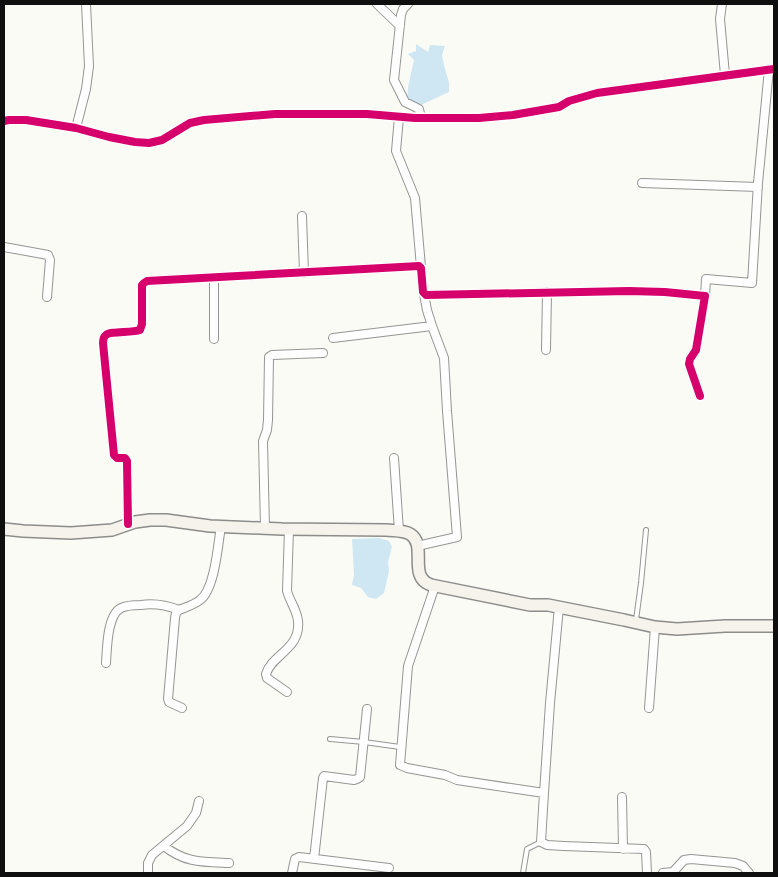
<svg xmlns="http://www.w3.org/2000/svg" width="778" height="877" viewBox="0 0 778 877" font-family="'Crimson Pro',serif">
<rect width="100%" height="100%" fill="#fbfbf6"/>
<path fill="#cee7f3" d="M416,44L428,52L430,45L445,46L442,55L445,69L449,82V92L421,105L410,104L407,101L408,87L414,60L408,54L416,51Z
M379,538L389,541L392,547L388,562L389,571L384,593L376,599L368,597L361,588L352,585L354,575L352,539Z"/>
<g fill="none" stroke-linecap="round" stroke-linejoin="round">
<g stroke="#959593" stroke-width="6">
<path id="lane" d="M636,620L641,583L646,530
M330,739L364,742L400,747
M523,873L527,849L541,842"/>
</g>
<g stroke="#959593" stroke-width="10">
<path id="street" d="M377,4L400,26
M408,4L403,9L401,15L394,80L405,102L419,109L421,118
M722,4L720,19L725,75
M399,117L396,151L415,198L421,267
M4,121L9,120H26L76,128L109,137L135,142L149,143L162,140L190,123L204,120L275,114H367L415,118H479L513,115L559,107L569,101L597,93L774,69
M76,128L86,89L89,66L86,4
M642,183L758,187
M302,216L304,273
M4,247L48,255L50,260L47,297
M214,277V339
M705,296L706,279L752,283L758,183L769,69
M333,338L432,326
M546,350L547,292
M394,458L399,531
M128,524L127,461L125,458H117L114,455L103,343C103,340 103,337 106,335C110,331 132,333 140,330L142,324V285L144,283L147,281L419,266L421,268L423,292L426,295L629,291L665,292L705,296L696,350L690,359L689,364L700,396
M265,528L263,441L267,430L268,420L269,357L272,355L323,353
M417,546L457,537L447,411L444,358L432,326L427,310L424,294
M435,586L408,666L400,765L407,768L445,775L457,780L544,793
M559,607L550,703L544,793L541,842L547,845L564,846L644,849L646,852L647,873
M106,663C107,649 107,615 121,608C127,605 134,605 141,605C155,603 166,605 179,610
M287,692L267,678L266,674C272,654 301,649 298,621C297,610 290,602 287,591L289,529
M182,708L169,702L168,699L175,618L176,613L179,610C186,607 194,605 200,600C215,589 218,544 221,526
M649,708L655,627
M622,797L623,849
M164,846C185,863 203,862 229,863
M314,859L323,778L324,776L354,780L357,779L360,777L367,709
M148,873V863L152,855L187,826L196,813L199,801
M292,873L295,859L299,857L389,868
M663,873L673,872L684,860L691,859L735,863L743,866L749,873"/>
</g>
<g stroke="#8c8c8a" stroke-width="14">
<path id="secondary" d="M4,529L23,531L71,533L112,530L135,522L150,520H166L210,526L282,529L386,530C394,531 403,530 410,534C428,545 407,577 431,585L530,605H548L624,620L655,627L677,629L725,626H774"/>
</g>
<use href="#lane" stroke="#fefefe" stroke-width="4"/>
<use href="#street" stroke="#fefefe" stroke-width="8"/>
<use href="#secondary" stroke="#f5f3eb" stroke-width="11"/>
<g stroke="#fff" stroke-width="11">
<path id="cycleway" d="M4,121L9,120H26L76,128L109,137L135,142L149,143L162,140L190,123L204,120L275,114H367L415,118H479L513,115L559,107L569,101L597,93L774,69
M128,524L127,461L125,458H117L114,455L103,343C103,340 103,337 106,335C110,331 132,333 140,330L142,324V285L144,283L147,281L419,266L421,268L423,292L426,295L629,291L665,292L705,296L696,350L690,359L689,364L700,396"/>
</g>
<use href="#cycleway" stroke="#d6006c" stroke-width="8"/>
</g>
<rect width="778" height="877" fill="none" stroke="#0f0f0f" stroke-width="10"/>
</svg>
